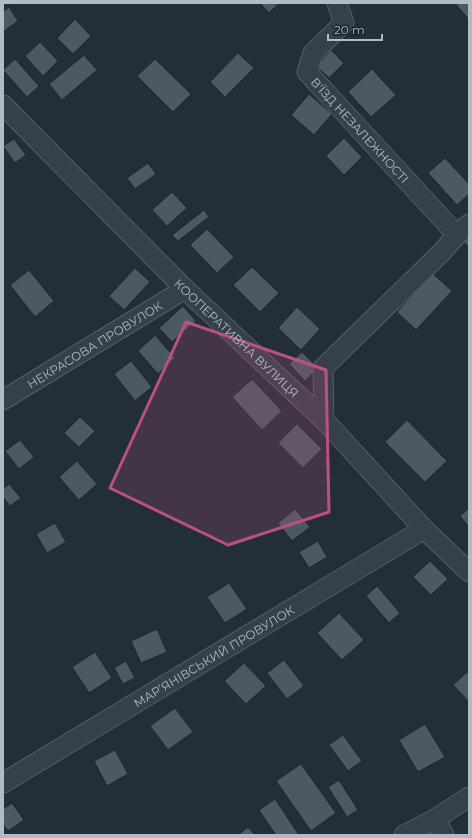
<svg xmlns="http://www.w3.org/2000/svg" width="472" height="838" viewBox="0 0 472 838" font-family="Montserrat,sans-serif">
<rect width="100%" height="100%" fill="#222f38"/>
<path fill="#4b5963" stroke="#1d272f" d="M260,3H279L269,13Z
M455,3H469V20Z
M9,7L18,21L3,32V12Z
M75,19L91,36L73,54L57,38Z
M40,42L58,61L43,76L25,56Z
M331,50L344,63L329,78L316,66Z
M238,53L254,68L225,97L210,82Z
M84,55L97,70L62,100L49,84Z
M15,59L39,86L27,97L3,70Z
M155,59L191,94L173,112L137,76Z
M372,69L396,95L371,117L348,92Z
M309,94L332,114L314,135L291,115Z
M344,138L362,157L344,175L326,156Z
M14,139L26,155L15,163L3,146Z
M445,158L469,184V194L457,205L428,173Z
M148,163L156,174L135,189L127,178Z
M172,192L187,208L167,226L152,210Z
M204,210L209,217L178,241L172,235Z
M207,229L234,257L217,273L190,245Z
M469,236V248L463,241Z
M252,267L279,293L260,312L233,285Z
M135,268L150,282L124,310L109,296Z
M29,270L54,301L35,317L10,285Z
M432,273L452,291L416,330L397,312Z
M183,306L196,321L172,342L159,328Z
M297,307L320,329L301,350L278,328Z
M155,335L175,358L158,374L138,351Z
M302,352L318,368L305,381L289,364Z
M131,361L152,387L135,401L114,374Z
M252,379L282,411L262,430L232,397Z
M80,417L95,431L79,447L64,433Z
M407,420L447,461L425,482L385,442Z
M297,424L322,449L303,468L278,443Z
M20,440L34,457L19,469L5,451Z
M77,461L97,484L79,500L59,477Z
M9,484L21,498L10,506L3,497V489Z
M469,508V527L460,516Z
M295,509L310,527L292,541L278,523Z
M55,523L66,542L47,553L36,534Z
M318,541L327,557L309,568L299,552Z
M430,561L448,579L431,595L413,577Z
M229,583L247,609L225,623L207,597Z
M377,586L400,613L389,623L366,596Z
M339,613L364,640L342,660L317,633Z
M157,629L167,652L141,663L131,641Z
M95,652L112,678L89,693L72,667Z
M284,660L304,686L287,699L267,673Z
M126,661L135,678L123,684L114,668Z
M244,663L266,686L246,704L224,681Z
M467,672L469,674V702L453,685Z
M175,708L193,732L168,750L150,726Z
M425,724L445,757L418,772L399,740Z
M343,735L362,761L348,771L329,745Z
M115,750L128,774L107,786L94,761Z
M301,764L336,813L311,831L276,781Z
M339,780L358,810L347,817L328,787Z
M275,799L299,835H276L259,810Z
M12,803L24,820L8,831L3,824V809Z
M248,827L255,835H238Z"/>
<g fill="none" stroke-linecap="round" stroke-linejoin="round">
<g stroke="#545e66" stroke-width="21">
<g id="street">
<path id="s1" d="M337,3L344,23L313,53L307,72L457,235"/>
<path id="s2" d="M3,105L185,289L324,420L424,529L469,572"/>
<path id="s3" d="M3,400L185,289"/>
<path d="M324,420L323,368L442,252L457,235L469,224"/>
<path id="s4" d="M3,783L424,529"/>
<path d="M435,819L444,835"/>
<path d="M404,835L435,819L469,797"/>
</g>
</g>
<use href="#street" stroke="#364048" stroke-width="19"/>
</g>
<path fill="#bc5180" fill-opacity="0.2" stroke="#bc5180" stroke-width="3" stroke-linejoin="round" d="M186,322L326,370L329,512L228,545L110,488Z"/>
<g text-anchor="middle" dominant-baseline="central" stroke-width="3" stroke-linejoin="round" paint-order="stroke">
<g font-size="12" fill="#b1bbc4" stroke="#1b252d">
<text stroke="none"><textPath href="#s1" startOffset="163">В'ЇЗД НЕЗАЛЕЖНОСТІ</textPath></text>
<text stroke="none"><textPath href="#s2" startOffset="330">КООПЕРАТИВНА ВУЛИЦЯ</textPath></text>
<text stroke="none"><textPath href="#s3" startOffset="107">НЕКРАСОВА ПРОВУЛОК</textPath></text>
<text stroke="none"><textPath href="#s4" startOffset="246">МАР’ЯНІВСЬКИЙ ПРОВУЛОК</textPath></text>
</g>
</g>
<rect width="472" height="838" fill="none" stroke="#b1bbc4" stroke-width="8"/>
<path d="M328 34v6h54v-6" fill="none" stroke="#b1bbc4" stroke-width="2"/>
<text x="334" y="34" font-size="12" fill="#b1bbc4" stroke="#1b252d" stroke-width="3" paint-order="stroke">20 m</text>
</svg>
